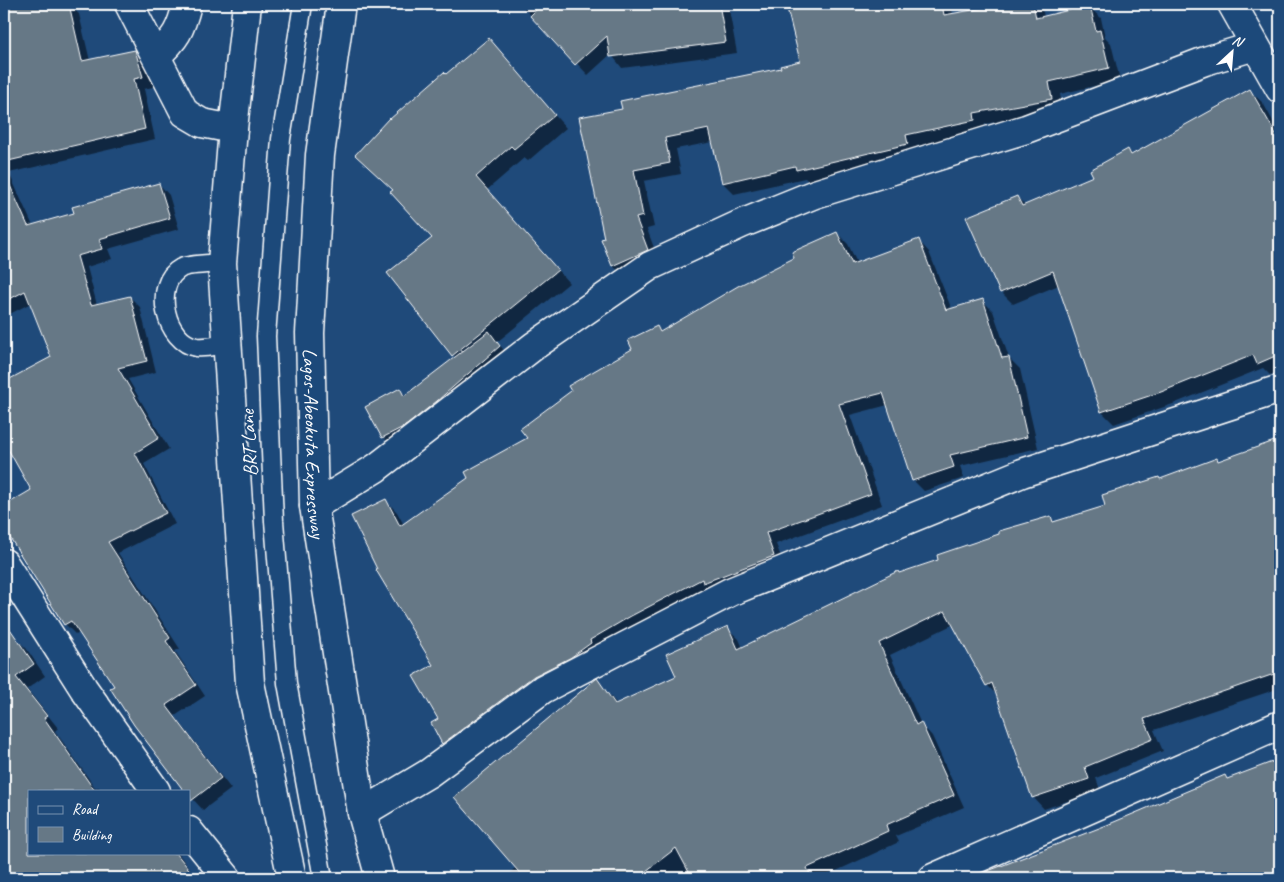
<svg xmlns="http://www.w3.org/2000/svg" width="1284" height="882" viewBox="0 0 1284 882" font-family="Caveat,sans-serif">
<rect width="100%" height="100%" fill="#1f4a7a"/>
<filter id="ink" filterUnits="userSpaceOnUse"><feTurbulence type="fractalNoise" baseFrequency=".02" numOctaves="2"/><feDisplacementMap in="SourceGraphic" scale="10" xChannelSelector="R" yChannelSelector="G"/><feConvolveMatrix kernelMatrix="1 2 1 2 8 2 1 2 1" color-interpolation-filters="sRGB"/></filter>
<g filter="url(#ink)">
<path fill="#0007" d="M4,4H22L24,14L68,4L79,14L90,61L135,52L149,69L153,87L144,89L155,139L9,173L33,226L159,184L169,195L179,229L108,249L112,259L87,267L97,305L130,297L140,307L156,372L128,379L169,449L144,464L175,524L118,553L180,649L175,651L205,696L175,716L231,789L203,810L189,795V791L80,632L76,635L65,624L4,526V507L33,491L10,450L4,453V378L6,382L52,358L31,303L4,317Z
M520,4H547L589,47L583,4H728L737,53L622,68L611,54L588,75Z
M787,4H951L953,15L1014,4H1035L1043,12L1044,17L1089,7L1101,18L1105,37L1111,43L1120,80L1060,94L1063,110L985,124L986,132L917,146L919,155L808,181L805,178L734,194L723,183L713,142L676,149L681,174L644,181L654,227L647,229L659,261L625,277L613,266L603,240L605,239L624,110L801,62Z
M1274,4H1280V25L1277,21Z
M489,40L566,128L528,161L524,158L487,190L569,283L497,342L508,355L391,445L383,437L400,390L406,396L456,358L389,274L434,238L394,190L390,121Z
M1250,91L1263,103L1280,134V371L1270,375L1263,368L1173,404L1114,424L1102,412L1059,285L1013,304L1001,292L1017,197L1026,206L1095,177L1128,150L1133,155Z
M837,233L848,244L857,263L918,240L929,252L952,310L982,300L993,311L1009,358L1020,369L1038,448L960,466L964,478L924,491L913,480L888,405L850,415L882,505L776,544L785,567L453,754L443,744L433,724L440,720L434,666L386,501L397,512L404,525L529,438L657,327L662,332L796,259Z
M1280,439V688L1154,730L1163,751L1096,778L1100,790L1044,809L1033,797L997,695L987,685L954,624L890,655L921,724L932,736L964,807L896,836L899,842L821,878H516L511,872L516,867L597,680L617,704L678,676L727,628L739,639L743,648L900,574L1050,517L1056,523L1107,506L1161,480L1217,460L1220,462Z
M4,613L15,638L26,648L45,676L27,689L58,728L55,731L96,789L98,787L102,791H29V853H178L197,878H4Z
M1280,760V878H974L1107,826L1225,776L1228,779Z"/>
<path fill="#667886" stroke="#fff" d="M4,4H69L82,61L135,50L143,77L134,79L145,129L4,162Z
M542,4H719L726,42L610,57L607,36L575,65L530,16Z
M786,4H942L944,15L1007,4H1033L1036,18L1090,5L1096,31L1100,30L1109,68L1049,82L1052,99L974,113L975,120L906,135L908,144L796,170L795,166L722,183L709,129L665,138L670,163L634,170L643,216L636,218L648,250L612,266L601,239L604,238L579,117L622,109L620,101L781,68L780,66L800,61Z
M489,38L555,115L514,149L511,146L476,177L558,270L452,356L387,273L432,238L390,192L393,190L355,155L389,118L390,119L444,72L446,74Z
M1250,89L1280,141V354L1257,364L1253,355L1161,392L1101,412L1053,271L1000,293L966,217L1017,196L1022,206L1093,176L1090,170L1128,149L1131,155Z
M4,172L28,226L74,213L72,207L159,183L170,218L99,239L102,249L77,256L91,305L130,296L147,361L118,368L159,438L135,453L166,513L108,542L170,638L166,641L196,685L166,705L221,778L191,801L189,791H184L134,725L110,688L114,686L71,621L64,625L4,528V506L31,490L4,442V382L51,357L25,291L4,302Z
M837,232L852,264L919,239L946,310L983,299L1002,358L1009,357L1027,437L950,455L954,467L912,481L883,393L839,404L871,494L766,533L774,556L703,583L702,579L631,616L590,640L591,643L570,658L534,676L442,744L431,723L438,719L413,676L433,665L376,570L377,569L351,516L386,499L400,526L468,478L465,472L527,438L520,429L571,391L568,386L632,349L628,340L657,326L660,332L738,286L794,258L792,252Z
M489,331L500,346L437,401L407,425L382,438L365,407L400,388L404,396Z
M1280,439V672L1144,719L1153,739L1085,767L1089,779L1032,798L992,683L986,686L945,611L879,643L916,725L921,722L954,795L886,825L888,831L807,868L812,878H692L676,848L637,878H524L454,797L597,678L615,704L676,676L666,654L728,626L738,649L898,571L899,573L938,560L937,555L999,534V531L1051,516L1053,522L1105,506L1102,495L1159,477L1160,479L1217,458L1218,461Z
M4,620L34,664L16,677L47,716L44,718L95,791H29V853H176L196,878H4Z
M1280,759V875L1270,878H974L988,871L1107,825L1225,775L1227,779Z"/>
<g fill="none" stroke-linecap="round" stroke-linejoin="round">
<g stroke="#fff" stroke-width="21">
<path id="lane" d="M303,4L281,139L266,336L274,521L287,683L323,878
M222,263C213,264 188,264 181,268C151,284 166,343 197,347C207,348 218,345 228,344"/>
</g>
<g stroke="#fff" stroke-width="31">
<path id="street" d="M129,4L185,113L202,123L233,129
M1232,4L1280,89
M156,56C176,39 181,29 187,4
M314,506L376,468L534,346L650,266L741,224L815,194L1026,129L1205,61L1255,46
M4,563L84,689L156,791
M362,813L429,773L543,689L730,592L1022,473L1280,389
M189,831L227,878
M933,878L1280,725"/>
</g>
<g stroke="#fff" stroke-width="31">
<g id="highway">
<path d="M247,4L233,129L222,263L250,683L292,878"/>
<path id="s1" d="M341,4L320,155L310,333L314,506L362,813L380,878"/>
</g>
</g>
<use href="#lane" stroke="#1f4a7a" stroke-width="18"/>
<use href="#street" stroke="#1f4a7a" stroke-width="28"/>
<use href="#highway" stroke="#1f4a7a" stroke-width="28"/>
</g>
</g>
<g text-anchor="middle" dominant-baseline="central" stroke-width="4" stroke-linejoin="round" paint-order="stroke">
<g font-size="20" fill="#fff" stroke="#1f4a7a">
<text transform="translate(249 443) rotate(-93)">BRT Lane</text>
<text stroke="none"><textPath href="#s1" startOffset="441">Lagos-Abeokuta Expressway</textPath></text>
</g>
</g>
<rect width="1284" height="882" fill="none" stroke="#1f4a7a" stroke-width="20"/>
<rect x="10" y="10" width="1264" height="862" fill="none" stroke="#fff" stroke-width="2" filter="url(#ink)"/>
<rect x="28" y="790" width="162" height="65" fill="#1f4a7a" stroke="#7992af"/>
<rect x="38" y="806" width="25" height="8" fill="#1f4a7a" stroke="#7992af"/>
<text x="72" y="814" font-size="15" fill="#ffffff">Road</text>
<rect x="38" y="827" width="25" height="15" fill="#667886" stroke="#7992af"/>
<text x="72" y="840" font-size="15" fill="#ffffff">Building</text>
<g transform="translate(1232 52) rotate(26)" stroke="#1f4a7a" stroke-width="4" paint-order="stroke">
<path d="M0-4L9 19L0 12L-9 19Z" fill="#ffffff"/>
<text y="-8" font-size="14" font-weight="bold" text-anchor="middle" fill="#ffffff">N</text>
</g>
</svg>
